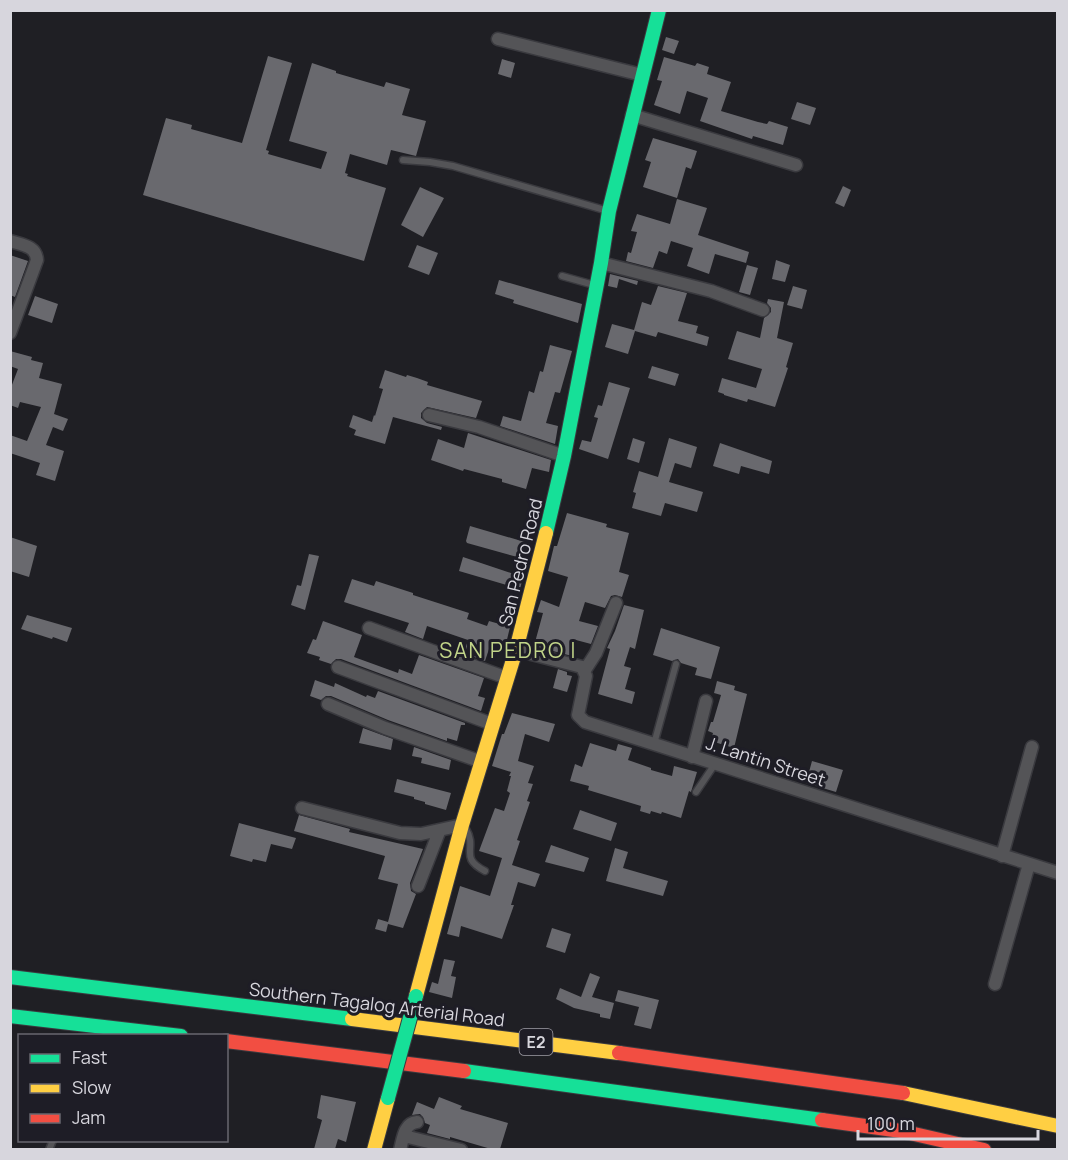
<svg xmlns="http://www.w3.org/2000/svg" width="1068" height="1160" viewBox="0 0 1068 1160" font-family="Manrope,sans-serif">
<rect width="100%" height="100%" fill="#1f1f24"/>
<path fill="#69696e" d="M666,37L679,41L674,54L662,50Z
M268,56L292,63L266,150L269,151L268,154L321,169L327,152L289,141L312,63L336,71V73L384,87L386,82L410,89L402,115L426,121L416,156L391,150L387,165L350,154L345,173L348,174L347,176L386,188L364,261L143,195L166,118L192,125L191,129L242,143Z
M664,57L695,66L697,63L709,67L707,74L731,82L721,111L758,122L767,124L769,121L788,127L783,145L753,136L752,139L700,121L708,98L687,91L680,114L654,105L662,81L657,80Z
M502,59L515,63L511,78L498,74Z
M797,102L816,108L810,125L791,119Z
M653,138L697,151L691,169L686,167L677,198L643,187L651,162L645,160Z
M843,186L851,190L844,207L835,203Z
M420,187L444,198L423,237L401,225Z
M677,199L707,208L698,235L749,252L746,263L715,254L709,274L687,266L693,248L671,241L667,254L659,251L653,268L626,261L628,252L631,253L637,232L631,231L637,214L670,224Z
M417,245L438,253L429,275L408,267Z
M10,255L28,261L15,297L10,295Z
M776,260L790,265L785,282L772,279Z
M747,265L758,268L750,295L739,292Z
M610,274L638,281L637,285L619,279L617,288L608,286Z
M499,280L582,304L578,323L513,303L514,300L495,294Z
M658,286L687,293L678,321L698,326L696,333L709,337L707,346L658,332L656,337L635,331L628,354L605,347L612,324L634,330L642,302L651,305Z
M793,286L807,290L802,309L787,305Z
M35,296L58,304L52,323L28,315Z
M768,299L784,302L777,338L793,343L786,367L788,368L775,407L748,399L747,402L724,395V394L718,392L722,378L756,388L762,369L728,359L737,331L760,338L764,318L771,312V308L767,303Z
M550,345L572,351L560,393L555,392L546,423L558,426L555,444L500,426L503,416L521,421L529,391L534,393L540,371L543,372Z
M10,351L32,357L31,360L43,363L39,378L62,384L54,414L68,419L63,431L53,427L46,445L64,451L55,481L36,475L40,463L10,453V435L27,441L41,407L20,402L18,408L10,405V390L18,369L10,366Z
M652,366L679,374L675,386L648,378Z
M385,370L406,377L407,375L417,378L428,382L427,385L482,401L476,418L427,407L421,413V418L427,423L442,427L441,430L393,417L385,444L354,435L356,430L349,427L353,415L372,422L374,415L375,416L383,389L379,388Z
M609,382L630,388L608,459L579,449L582,440L591,442L598,418L594,417L598,405L602,406Z
M468,433L551,460L549,472L532,468L526,489L502,482V479L464,469L463,471L431,460L438,439L464,448Z
M633,438L645,442L639,463L627,459Z
M669,438L697,447L691,468L675,463L669,482L703,492L697,512L665,503L661,516L632,508L636,493L633,492L639,471L658,477Z
M720,443L772,461L769,474L741,466L739,474L713,466Z
M567,513L607,524L606,527L629,533L619,572L629,575L622,597L615,595L611,596L605,608L585,602L579,621L598,626L591,644L576,640L572,656L534,646L543,613L537,612L541,600L559,607L568,577L548,571L554,546H557Z
M470,526L525,542L521,558L467,543L466,541Z
M10,537L37,546L29,577L10,571Z
M309,554L319,556L305,610L291,605L297,585L301,586Z
M463,557L523,577L520,589L459,571Z
M352,579L374,586L376,581L413,593V595L469,613L467,619L487,626L489,621L510,627L505,648L491,643L485,661L464,653L468,640L427,626L423,639L405,632L409,623L344,602Z
M624,605L644,610L635,649L630,647L624,666L631,668L625,689L635,692L632,704L598,694L610,649L607,648L615,631Z
M27,615L72,628L67,642L53,637L52,639L21,629Z
M323,621L362,635L354,657L398,673L399,669L412,674L419,655L484,678L478,696L485,698L481,711L341,659H336L331,664L319,660L320,657L307,653L313,639L316,640Z
M661,628L720,647L711,679L695,675L697,668L681,663L678,659L672,661L653,655Z
M558,669L567,672V675L572,676L567,692L553,688Z
M315,680L334,687L335,683L366,697L367,695L375,698L378,691L465,723V725H461L457,741L447,738V741L388,720L331,696H326L321,700L310,696Z
M717,681L735,686L734,690L747,694L734,748L711,741L713,733L708,731L711,722H713L721,695L714,693Z
M512,713L555,724L549,742L525,734L518,761L534,766L528,783L533,784L527,801L530,802L517,840L520,841L512,865L540,874L535,887L518,882L511,905H514L502,939L461,926L459,937L447,934L460,886L490,896L502,858L479,851L495,808L504,811L510,793L507,791L511,776H509L511,772L492,766L502,734H504Z
M363,728L393,739L391,750L359,743Z
M590,743L616,751L618,744L632,748L628,760L651,768V770L672,776L674,766L697,772L691,792L689,791L681,818L662,812L661,814L651,811L650,814L640,811L641,806L588,790L589,786L570,781L575,764L582,767Z
M414,747L451,760L449,770L421,763L422,758L412,756Z
M812,761L843,770L836,792L806,783Z
M397,779L451,793L446,810L425,804V802L414,799V797L394,792Z
M580,810L617,823L611,841L573,829Z
M299,815L350,829L349,832L423,849L410,883L411,891L416,894L403,928L388,924L386,932L375,929L378,919L388,922L398,884L378,879L385,856L294,831Z
M239,823L296,838L292,849L271,844L266,862L253,859L252,862L230,856Z
M551,845L589,858L584,872L545,862Z
M615,848L628,852L623,868L668,881L663,896L606,881Z
M552,928L571,934L565,953L546,947Z
M444,959L455,961L451,976L456,977L452,998L429,992L432,982L438,984Z
M590,973L600,977L592,997L614,1003L610,1019L600,1017V1014L574,1008L556,999L560,988L581,997Z
M618,990L659,1000L651,1029L634,1025L639,1007L615,1001Z
M321,1095L356,1102L346,1142L338,1139L335,1149H314L322,1120L317,1118Z
M439,1097L462,1106L460,1109L508,1123L500,1149H491L450,1137V1139L427,1133L430,1125L425,1123L423,1117L420,1114L412,1115L417,1102L434,1109Z"/>
<g fill="none" stroke-linecap="round" stroke-linejoin="round">
<g stroke="#3a3a3f" stroke-width="9">
<path id="lane" d="M403,160L430,162L453,166L608,211
M562,276L594,285
M654,744L676,664
M696,792L715,764
M466,829C478,849 458,857 485,871
M49,1150L53,1140"/>
</g>
<g stroke="#3a3a3f" stroke-width="15">
<path id="street" d="M498,39L642,75
M632,115L796,165
M10,241C23,245 36,246 37,260L10,333
M601,263L711,291L763,310
M429,415L479,427L564,456
M369,628L507,678
M516,650L582,667L586,676L578,715L585,722L1058,873
M338,667L492,724
M585,670L596,653L616,603
M328,704L385,728L482,762
M692,757L706,701
M302,808L400,833L421,834L462,825
M1002,856L1032,747
M418,886L439,832
M995,984L1029,864
M404,1136L461,1150
M400,1150C403,1139 404,1123 417,1122"/>
</g>
<g stroke="#3a3a3f" stroke-width="16">
<path id="fast" d="M546,533L564,456L601,263L609,211L659,10
M10,977L352,1019
M10,1016L181,1036
M464,1071L822,1120"/>
</g>
<g stroke="#3a3a3f" stroke-width="16">
<path id="slow" d="M416,996L462,825L516,650L546,533
M352,1019L619,1053
M903,1093L1058,1126
M374,1150L388,1098"/>
</g>
<g stroke="#3a3a3f" stroke-width="16">
<path id="jam" d="M226,1041L464,1071
M619,1053L903,1093
M822,1120L901,1131L984,1150"/>
</g>
<use href="#lane" stroke="#545457" stroke-width="6"/>
<use href="#street" stroke="#545457" stroke-width="12"/>
<use href="#fast" stroke="#16e098" stroke-width="14"/>
<use href="#slow" stroke="#ffcf43" stroke-width="14"/>
<use href="#jam" stroke="#f24e42" stroke-width="14"/>
<g stroke="#3a3a3f" stroke-width="16" stroke-linecap="butt">
<path id="fast-bridge" d="M388,1098L416,996"/>
</g>
<use href="#fast-bridge" stroke="#16e098" stroke-width="14"/>
</g>
<g text-anchor="middle" dominant-baseline="central" stroke-width="6" stroke-linejoin="round" paint-order="stroke">
<rect fill="#1e1d26" stroke="#a09ea6" stroke-width="1.5" x="519.5" y="1029" width="33" height="26" rx="4.5"/>
<g font-size="16" font-weight="bold" fill="#d7d6dd">
<text x="536" y="1042">E2</text>
</g>
<g font-size="18" fill="#d7d6dd" stroke="#1e1d26">
<text transform="translate(520 562) rotate(-76)">San Pedro Road</text>
<text transform="translate(766 761) rotate(18)">J. Lantin Street</text>
<text transform="translate(377 1004) rotate(7)">Southern Tagalog Arterial Road</text>
</g>
<g font-size="21" letter-spacing="1.5" fill="#c1d489" stroke="#1e1d26">
<text x="508" y="650">SAN PEDRO I</text>
</g>
</g>
<rect width="1068" height="1160" fill="none" stroke="#d7d6dd" stroke-width="24"/>
<rect x="18" y="1034" width="210" height="108" fill="#1e1d26" stroke="#68676f" stroke-width="1.5"/>
<rect x="30" y="1054" width="30" height="9" fill="#16e098" stroke="#68676f" stroke-width="1.5"/>
<text x="72" y="1064" font-size="18" fill="#d7d6dd">Fast</text>
<rect x="30" y="1084" width="30" height="9" fill="#ffcf43" stroke="#68676f" stroke-width="1.5"/>
<text x="72" y="1094" font-size="18" fill="#d7d6dd">Slow</text>
<rect x="30" y="1114" width="30" height="9" fill="#f24e42" stroke="#68676f" stroke-width="1.5"/>
<text x="72" y="1124" font-size="18" fill="#d7d6dd">Jam</text>
<path d="M858 1130v9h180v-9" fill="none" stroke="#d7d6dd" stroke-width="3"/>
<text x="867" y="1130" font-size="18" fill="#d7d6dd" stroke="#1e1d26" stroke-width="4.5" paint-order="stroke">100 m</text>
</svg>
